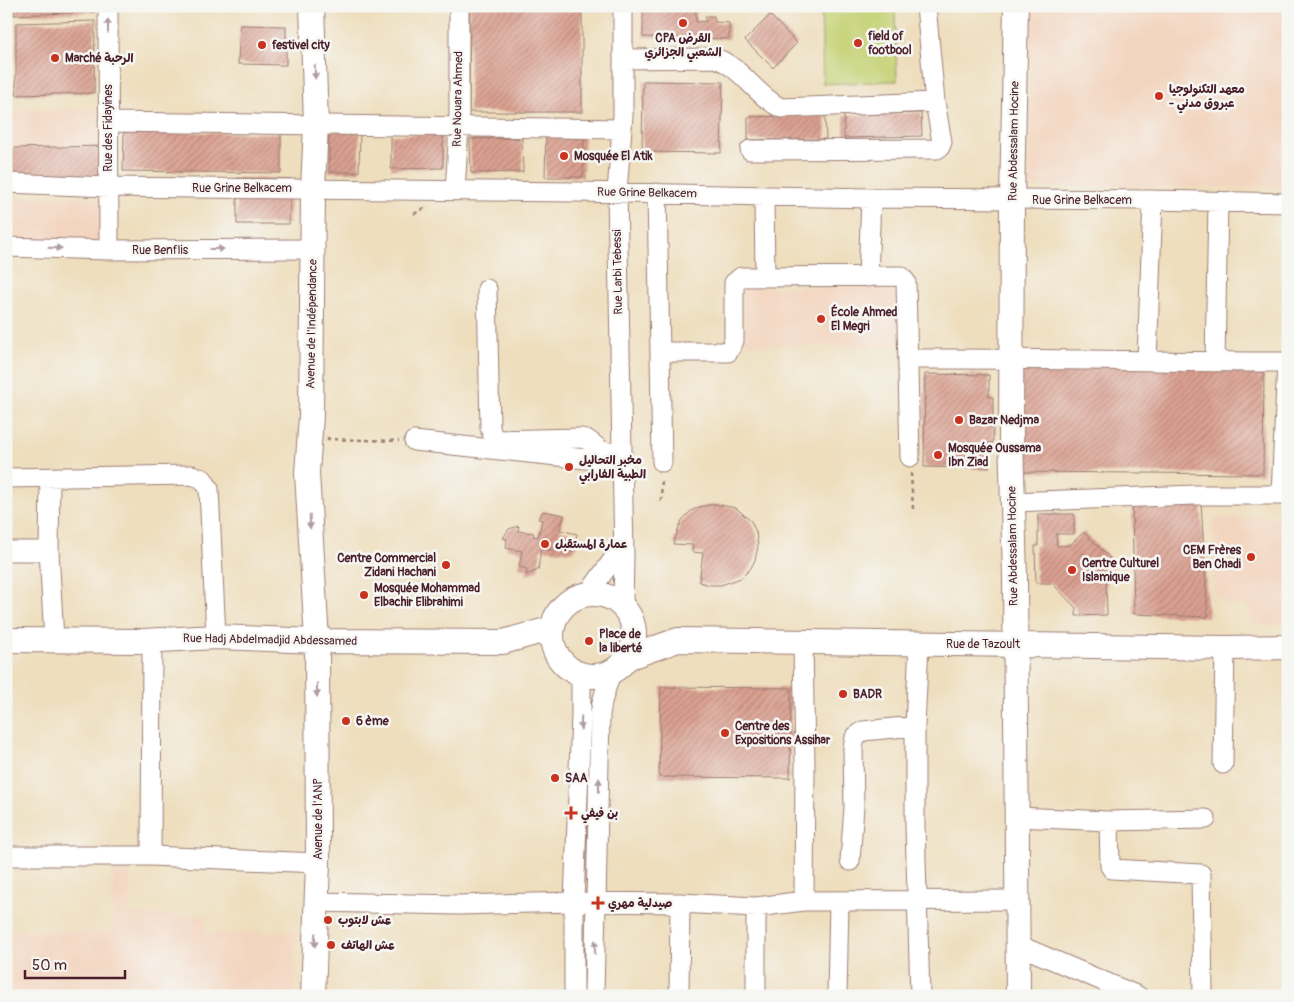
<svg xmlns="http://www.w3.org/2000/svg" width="1294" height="1002" viewBox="0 0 1294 1002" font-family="Pangolin,'Playpen Sans Arabic',sans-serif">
<defs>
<pattern id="building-hatch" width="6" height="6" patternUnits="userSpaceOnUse" patternTransform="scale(1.25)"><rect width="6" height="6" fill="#dba192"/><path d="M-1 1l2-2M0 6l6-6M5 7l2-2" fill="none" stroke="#b48377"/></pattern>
</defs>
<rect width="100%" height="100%" fill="#f6f6f2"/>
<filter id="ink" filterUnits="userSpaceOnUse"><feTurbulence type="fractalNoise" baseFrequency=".02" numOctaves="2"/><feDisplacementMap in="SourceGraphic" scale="10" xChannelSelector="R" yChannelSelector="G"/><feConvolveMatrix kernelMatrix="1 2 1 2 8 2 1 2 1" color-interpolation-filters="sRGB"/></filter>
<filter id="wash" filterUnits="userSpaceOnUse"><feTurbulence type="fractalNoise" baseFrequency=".0096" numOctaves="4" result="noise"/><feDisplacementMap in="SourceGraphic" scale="20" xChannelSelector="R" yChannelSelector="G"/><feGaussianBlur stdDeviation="1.12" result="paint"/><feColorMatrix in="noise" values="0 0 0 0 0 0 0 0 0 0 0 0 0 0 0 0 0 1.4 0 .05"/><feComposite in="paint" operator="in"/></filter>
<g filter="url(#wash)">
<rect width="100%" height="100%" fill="#eedebd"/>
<path fill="#f3d4be" d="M1031,6H1288V187H1030Z
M106,108L105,146L12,148V111Z
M110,197V251L11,250L12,198Z
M749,287L897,288L899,346L745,345L743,293Z
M1288,517V625H1250V605H1224V598L1214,597L1213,518Z
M129,870L131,914L205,916V933L295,932V996H6V931L113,932V871Z"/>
<path fill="#c4d274" stroke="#877850" d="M821,6H895L897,81L823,84Z"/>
<g id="blocks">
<path fill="url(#building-hatch)" d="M13,6H95V12L13,15Z
M470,6H582V112H469Z
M643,6H696V22L706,21L705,16H714L715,22L729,23V39L643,37Z
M770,15L797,43L773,68L745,40Z
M95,21L94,93L16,95V23Z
M240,25L286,26V65L238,64Z
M643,81L723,82L721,153L642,152Z
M921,113L922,136L844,138V115Z
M825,115L826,139L748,140V117Z
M329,130L360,131L359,172H329Z
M124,132L281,133V173L123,171Z
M443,134V168L391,169V135Z
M546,134L584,135L583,177H545Z
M522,138L523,172L471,173L470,139Z
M105,146L106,180L11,182L12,148Z
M237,178L291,179L289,224H237Z
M1020,364L1264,368L1263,474L1017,472Z
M925,374L989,375V397H993V443H989V468L924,467Z
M1201,502L1208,617L1134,614L1132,504Z
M715,504L736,508L751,521L756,532L758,546L755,560L751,568L741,578L721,585H710L699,582L703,553L692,552L693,545L673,544L682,520L691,511L699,507Z
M543,511L564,515L560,530L577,534L575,543H579L573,552L541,549L538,570L526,575L527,569L519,567L522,551L506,548L507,539L503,538L509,529L519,526L518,531L534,533L533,536L538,537L542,520L538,519Z
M1038,514H1074V534H1056L1057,546L1070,545L1084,532L1116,564L1103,577L1106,579L1107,615L1076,616V608L1052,583H1036L1035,546H1038Z
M661,687L791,688L790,778L659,777Z"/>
</g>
</g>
<g filter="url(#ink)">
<use href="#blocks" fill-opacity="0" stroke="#9c7e74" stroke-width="1"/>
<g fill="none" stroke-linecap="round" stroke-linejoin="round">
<g stroke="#9c7e74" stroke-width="21">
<path id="minor" d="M108,6L109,250
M623,6V115L617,192L624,556L623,606
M624,59L715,58C742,67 756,96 781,108L935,102L926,6
M108,122L622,129
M750,150L937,149L940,147L942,142L935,102
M6,183L108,187L577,192L871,198L1153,200L1288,203
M455,191L459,126V6
M657,193L662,462
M764,196L765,277
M6,247L109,250L313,249
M868,277L871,198
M487,289L490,428L494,440L581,438L588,440L602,451L621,454
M661,352H728L734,341V283L741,277L901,276L906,282L910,457
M909,359C1035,358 1161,362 1288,362
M1147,361L1153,200
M1215,362L1218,202
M414,441L615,462
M6,478L192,475L203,479L209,489L216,637
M50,478L49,551L54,640
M1281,495L1287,362
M1012,502L1195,495H1288
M6,551H49
M588,594L614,558L622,541
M803,643L805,765L804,901
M919,644L915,726V825L920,996
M1223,764L1225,648
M1017,817L1109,821L1206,819
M1109,821L1110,866L1112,869L1201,874L1203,996
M6,856H151L318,863
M151,856L152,641
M850,861L854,807L853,748L855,737L863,731L915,726
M316,902L458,905L574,902L680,903L756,907L804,901L1017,900
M756,907V996
M1018,945L1138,996
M574,996V902L581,715V674
M594,996L600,715L602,702L611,672
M679,996L680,903
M837,996L839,901"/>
</g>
<g stroke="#9c7e74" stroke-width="26">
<path id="major" d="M312,6L316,124L313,189L311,416L307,473L317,641L318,863L313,996
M1016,6L1012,200L1011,435L1015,577L1018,996
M552 635a41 41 0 1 1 82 0a41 41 0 1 1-82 0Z
M6,640L143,641L216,637L317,641L503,642L553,628
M627,658L678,640L1225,648L1288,647"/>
</g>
<path stroke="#9c7e74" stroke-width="2.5" stroke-dasharray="4 4" stroke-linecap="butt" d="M414,214L428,206
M328,437V439L399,441
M911,473L913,509
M661,501L662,478"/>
<use href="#minor" stroke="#fff" stroke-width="19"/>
<use href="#major" stroke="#fff" stroke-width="24"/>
</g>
<defs><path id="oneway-solid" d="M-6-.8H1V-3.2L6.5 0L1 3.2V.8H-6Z" transform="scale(1.25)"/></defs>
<g fill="#ae9aa0">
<use href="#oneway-solid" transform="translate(108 26) rotate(-90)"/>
<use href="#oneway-solid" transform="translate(315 72) rotate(88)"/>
<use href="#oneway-solid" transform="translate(55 248) rotate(2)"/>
<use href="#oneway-solid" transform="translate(217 249)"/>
<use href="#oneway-solid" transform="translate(310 522) rotate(87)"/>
<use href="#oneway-solid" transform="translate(317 690) rotate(90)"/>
<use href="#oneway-solid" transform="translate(581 723) rotate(92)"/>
<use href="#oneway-solid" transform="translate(599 785) rotate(-89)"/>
<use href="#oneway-solid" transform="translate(315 940) rotate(92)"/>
<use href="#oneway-solid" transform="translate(595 947) rotate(-88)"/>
</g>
</g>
<g fill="#c8321e" stroke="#f6f6f2" stroke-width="2">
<circle cx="683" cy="23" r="5"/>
<circle cx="858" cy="43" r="5"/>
<circle cx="262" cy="45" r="5"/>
<circle cx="55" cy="58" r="5"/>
<circle cx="1159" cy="96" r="5"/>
<circle cx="564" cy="156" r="5"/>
<circle cx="821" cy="319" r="5"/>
<circle cx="959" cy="420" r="5"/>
<circle cx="938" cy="455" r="5"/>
<circle cx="569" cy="467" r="5"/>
<circle cx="545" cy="544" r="5"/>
<circle cx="1251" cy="557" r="5"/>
<circle cx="446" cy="565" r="5"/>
<circle cx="1072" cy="570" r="5"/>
<circle cx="364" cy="595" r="5"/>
<circle cx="589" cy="641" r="5"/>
<circle cx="843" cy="694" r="5"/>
<circle cx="346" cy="721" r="5"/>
<circle cx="725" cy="733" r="5"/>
<circle cx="555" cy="778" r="5"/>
<path d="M568.5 805.5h5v5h5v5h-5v5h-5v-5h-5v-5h5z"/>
<path d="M595.5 895.5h5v5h5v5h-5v5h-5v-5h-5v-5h5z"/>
<circle cx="328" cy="920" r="5"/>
<circle cx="331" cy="945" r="5"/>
</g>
<g text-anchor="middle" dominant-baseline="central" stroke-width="5" stroke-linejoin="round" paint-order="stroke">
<g font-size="12" font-weight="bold" fill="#4a1f2b" stroke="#f6f6f2" text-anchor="start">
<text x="868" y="36">field of<tspan x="868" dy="14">footbool</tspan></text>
<text x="683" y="38" text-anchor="middle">CPA القرض<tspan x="683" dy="14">الشعبي الجزائري</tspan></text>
<text x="272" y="45">festivel city</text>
<text x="65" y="58">Marché الرحبة</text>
<text x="1169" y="89">معهد التكنولوجيا<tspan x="1169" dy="14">- عبروق مدني</tspan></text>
<text x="574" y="156">Mosquée El Atik</text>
<text x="831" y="312">École Ahmed<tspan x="831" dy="14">El Megri</tspan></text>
<text x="969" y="420">Bazar Nedjma</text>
<text x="948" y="448">Mosquée Oussama<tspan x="948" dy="14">Ibn Ziad</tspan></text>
<text x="579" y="460">مخبر التحاليل<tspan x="579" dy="14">الطبية الفارابي</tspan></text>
<text x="555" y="544">عمارة المستقبل</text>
<text x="1241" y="550" text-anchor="end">CEM Frères<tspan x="1241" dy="14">Ben Chadi</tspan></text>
<text x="436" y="558" text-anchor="end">Centre Commercial<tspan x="436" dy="14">Zidani Hachani</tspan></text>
<text x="1082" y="563">Centre Culturel<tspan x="1082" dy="14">Islamique</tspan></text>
<text x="374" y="588">Mosquée Mohammad<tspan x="374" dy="14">Elbachir Elibrahimi</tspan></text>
<text x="599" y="634">Place de<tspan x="599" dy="14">la liberté</tspan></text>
<text x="853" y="694">BADR</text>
<text x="356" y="721">6 ème</text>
<text x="735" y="726">Centre des<tspan x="735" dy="14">Expositions Assihar</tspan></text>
<text x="565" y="778">SAA</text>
<text x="581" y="813">بن فيفي</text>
<text x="608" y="903">صيدلية مهري</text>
<text x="338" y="920">عِش لابتوب</text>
<text x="341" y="945">عِش الهاتف</text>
</g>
<g font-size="12" fill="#4a1f2b" stroke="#f6f6f2">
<text transform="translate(458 99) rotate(-89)">Rue Nouara Ahmed</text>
<text transform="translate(108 128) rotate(-90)">Rue des Fidayines</text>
<text transform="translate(1014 141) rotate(-89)">Rue Abdessalam Hocine</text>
<text x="242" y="188">Rue Grine Belkacem</text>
<text transform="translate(647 193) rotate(1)">Rue Grine Belkacem</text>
<text x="1082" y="200">Rue Grine Belkacem</text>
<text x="160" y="250">Rue Benflis</text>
<text transform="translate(618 272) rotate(-91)">Rue Larbi Tebessi</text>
<text transform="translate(312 324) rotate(-89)">Avenue de l'Indépendance</text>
<text transform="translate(1013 546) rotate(-91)">Rue Abdessalam Hocine</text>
<text transform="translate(270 640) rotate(1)">Rue Hadj Abdelmadjid Abdessamed</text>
<text x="983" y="644">Rue de Tazoult</text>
<text transform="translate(318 819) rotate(-90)">Avenue de l'ANP</text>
</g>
</g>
<rect width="1294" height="1002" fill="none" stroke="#f6f6f2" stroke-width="25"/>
<path d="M25 970v8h100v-8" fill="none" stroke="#4a1f2b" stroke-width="2.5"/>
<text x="32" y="970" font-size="15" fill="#4a1f2b" stroke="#f6f6f2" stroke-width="4" paint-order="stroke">50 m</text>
</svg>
